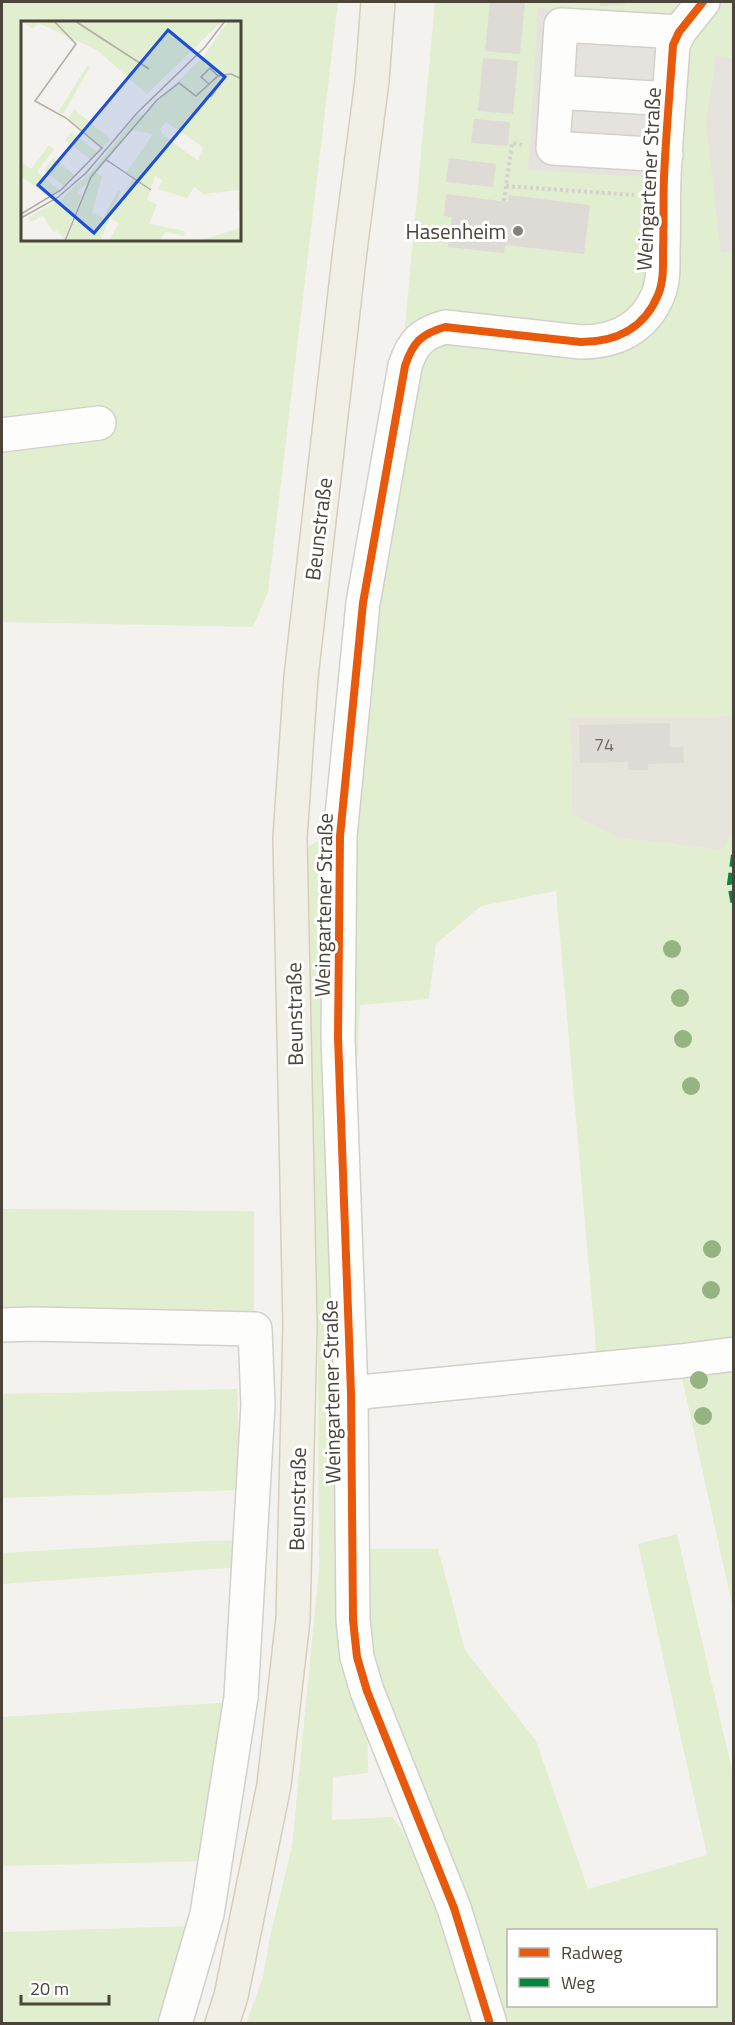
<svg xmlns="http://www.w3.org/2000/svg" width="735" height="2025" viewBox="0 0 735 2025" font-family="'Titillium Web',sans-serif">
<rect width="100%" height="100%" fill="#f4f2ee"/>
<path fill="#e7e4dc" d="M733,714V834L722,850L617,838L571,814L572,784L569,717L708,718Z"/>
<path fill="#e1eecf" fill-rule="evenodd" d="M2,2H338L268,592L253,627L2,622ZM22,22H240V240H22Z
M435,2H733V714L708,718H569L572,784L571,814L617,838L722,850L733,834V1609L677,1355L597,1360L556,891L481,906L436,944L429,999L360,1005L340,1374L360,1549H438L465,1650L536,1741L588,1889L707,1855L638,1544L677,1534L733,1774V2023H506L467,1901L382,1692L366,1622L368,1773L333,1777L332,1820L392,1817L402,1830L439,1910L482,2023L246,2024L263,1977L270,1937L292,1846L319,1569L318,1329L307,848L360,813ZM508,1930H716V2006H508Z
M2,1209L254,1211V1323L2,1321Z
M237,1389L240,1490L2,1498V1394Z
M206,1541H242L241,1567L2,1584V1553Z
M233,1702L210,1861L2,1866V1717Z
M192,1926L169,2023H2V1932Z"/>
<path fill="#e6e3df" d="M538,8L674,15L664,178L528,170Z
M716,56L734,58L733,251L721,253L706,124Z"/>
<path fill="#dedbd6" d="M490,2H525L520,54L485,51Z
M600,2H625V4L600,6Z
M483,58L518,61L513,114L478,111Z
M474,119L510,122L508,146L471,143Z
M449,158L496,164L493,187L446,182Z
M446,194L508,202L509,195L590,205L584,254L505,245L504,253L448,247L452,217L444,216Z
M670,723V747H683L684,763L648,764V770H628V762L580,763L579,725Z"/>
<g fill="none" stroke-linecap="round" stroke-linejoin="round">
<g stroke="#d2d0cb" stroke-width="36">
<path id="minor" d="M557,92L669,99
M666,155L553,148L561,25L679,32
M2,435L99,423
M2,1325L34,1324L255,1329L258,1405L241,1697L207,1914L175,2024
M351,1393L681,1361L734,1354
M490,2024L454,1908L367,1691L357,1657L353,1620L351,1393L338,1037L340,836L363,603L405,366C413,342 421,334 445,327L581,342C615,342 644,329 658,295C664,281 663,265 663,250C664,226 663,202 664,177C666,133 670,89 673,45L679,32L703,2"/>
</g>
<g stroke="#d6cebb" stroke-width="36">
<path id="major" d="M222,2024L231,1996L274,1785L293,1619L300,1326L290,838L301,677L350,250L372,81L378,2"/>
</g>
<path stroke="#d3d2cc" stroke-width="4" stroke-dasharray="3 3" stroke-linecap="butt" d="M506,186L634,195
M504,201L512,143L523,145"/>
<use href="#minor" stroke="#fdfdfc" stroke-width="33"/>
<use href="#major" stroke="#f2efe6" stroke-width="33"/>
<path stroke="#00873e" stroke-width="6" stroke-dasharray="12 6" stroke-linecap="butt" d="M734,855L730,884L734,905"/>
<g stroke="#fff" stroke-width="11">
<path id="cycleway" d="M490,2024L454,1908L367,1691L357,1657L353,1620L351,1393L338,1037L340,836L363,603L405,366C413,342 421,334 445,327L581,342C615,342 644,329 658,295C664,281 663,265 663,250C664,226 663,202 664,177C666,133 670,89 673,45L679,32L703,2"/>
</g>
<use href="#cycleway" stroke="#e8590c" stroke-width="8"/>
</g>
<g fill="#96b382">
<circle cx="672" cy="949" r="9"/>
<circle cx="680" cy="998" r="9"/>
<circle cx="683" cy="1039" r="9"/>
<circle cx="691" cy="1086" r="9"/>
<circle cx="712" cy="1249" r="9"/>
<circle cx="711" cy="1290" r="9"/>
<circle cx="699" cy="1380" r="9"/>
<circle cx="703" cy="1416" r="9"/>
</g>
<circle fill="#868178" stroke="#fff" stroke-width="2" cx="518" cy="231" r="6"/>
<g text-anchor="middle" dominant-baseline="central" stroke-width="6" stroke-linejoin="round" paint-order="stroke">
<g font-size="18" fill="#706a61">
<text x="604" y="744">74</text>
</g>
<g font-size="21" fill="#4b4439" stroke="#fff">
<text transform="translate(648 179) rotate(-87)">Weingartener Straße</text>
<text transform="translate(318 529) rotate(-83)">Beunstraße</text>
<text transform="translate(323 905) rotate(-89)">Weingartener Straße</text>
<text transform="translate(294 1014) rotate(-91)">Beunstraße</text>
<text transform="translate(331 1392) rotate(-91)">Weingartener Straße</text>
<text transform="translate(297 1499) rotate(-89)">Beunstraße</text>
</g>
<g font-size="21" fill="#4b4439" stroke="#fff" text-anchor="end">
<text x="506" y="231">Hasenheim</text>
</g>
</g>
<g transform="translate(21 21)">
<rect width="220" height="220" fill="#f4f2ee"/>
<path d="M0,0H201L126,73L76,29L17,2L12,8ZM207,0H220V189L217,188L218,169L183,173L173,166L166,177L137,168L141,159L134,155L126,179L136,183L128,203L164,210L163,215L144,211L139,220H88L98,202L90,198L112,157L105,152L132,113L110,109L75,151L81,156L71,192L82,197L97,169L100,170L79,220L46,219L69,160L56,170L60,175L44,218L36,210L32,211L22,195L10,201L8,196L40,178L71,150L116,94H123L182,36ZM145,101L182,126L177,140L141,113L139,108ZM66,45L69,46L45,88L41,93L37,91ZM53,88L89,118L82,127L47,98ZM50,111L76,131L70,139L44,119ZM28,124L33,128L16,151L38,169L28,176L0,155V141L10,148ZM32,137L55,155L43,165L23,149ZM220,207V220H176Z" fill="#e1eecf" fill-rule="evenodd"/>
<path fill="none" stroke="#b0aca6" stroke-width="1.5" d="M54,0L128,48M188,63L180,56L189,47L197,55M190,76L205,53M84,138L130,169M0,193L40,169L81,127L45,97L14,80L55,23L33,0M0,197L36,177L65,152L116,92L184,26L204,0M44,220L70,156L136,79L158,62L175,75L197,55L210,53L221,58"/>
<path fill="#1d4ed8" fill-opacity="0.15" stroke="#1d4ed8" stroke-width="3" d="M147,9L204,56L73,212L17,164Z"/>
<rect width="220" height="220" fill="none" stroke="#4b4439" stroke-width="3"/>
</g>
<rect width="735" height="2025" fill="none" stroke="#4b4439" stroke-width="6"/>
<rect x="507" y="1929" width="210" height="78" fill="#ffffff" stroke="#b7b4b0" stroke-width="1.5"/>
<rect x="519" y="1948" width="30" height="9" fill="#e8590c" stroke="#b7b4b0" stroke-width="1.5"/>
<text x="561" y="1959" font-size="18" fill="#4b4439">Radweg</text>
<rect x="519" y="1978" width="30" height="9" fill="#00873e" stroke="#b7b4b0" stroke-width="1.5"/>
<text x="561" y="1989" font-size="18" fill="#4b4439">Weg</text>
<path d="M21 1995v9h88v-9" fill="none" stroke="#4b4439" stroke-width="3"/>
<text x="30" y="1995" font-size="18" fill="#4b4439" stroke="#ffffff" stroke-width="4.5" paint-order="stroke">20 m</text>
</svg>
